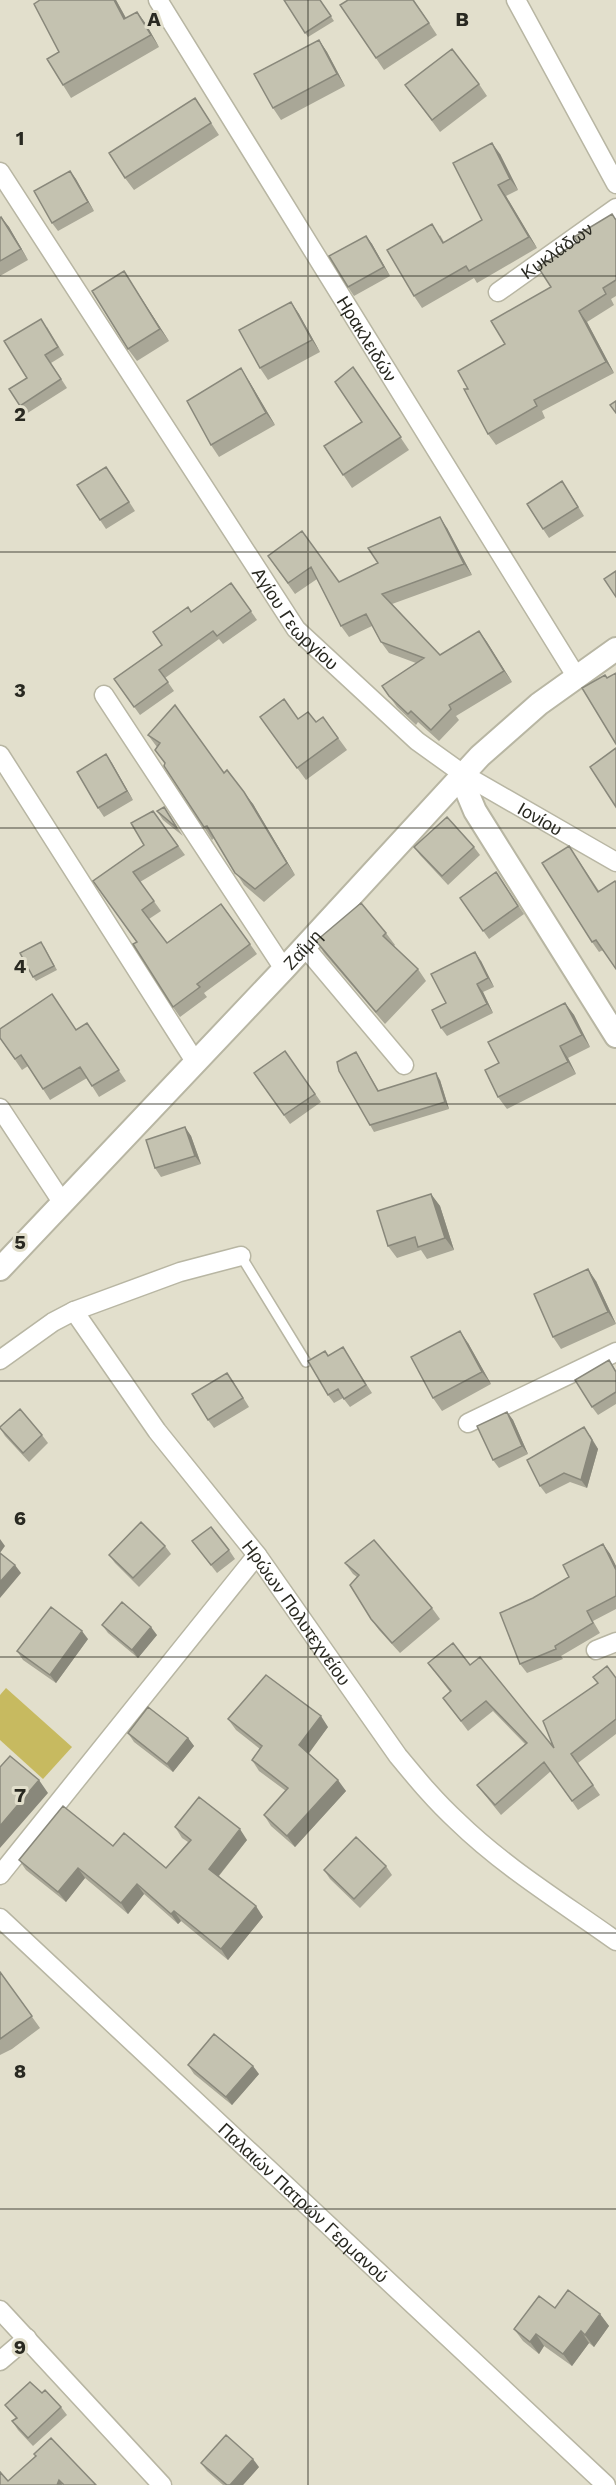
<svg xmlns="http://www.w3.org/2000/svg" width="616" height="2485" viewBox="0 0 616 2485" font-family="'Work Sans',sans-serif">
<rect width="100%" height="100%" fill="#e2dfcc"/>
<path fill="#c7ba60" d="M6,1688L72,1747L43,1779L0,1740V1695Z"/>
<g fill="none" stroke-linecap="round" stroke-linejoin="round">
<g stroke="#b8b6a3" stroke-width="12">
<path id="service" d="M241,1256L306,1362"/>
</g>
<g stroke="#b8b6a3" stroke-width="21">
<g id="minor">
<path id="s1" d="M158,0L576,676"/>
<path d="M516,0L616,184"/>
<path id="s2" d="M0,172L296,629L417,741L463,774L616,862"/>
<path id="s3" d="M498,292L616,208"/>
<path d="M104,695L284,969"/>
<path d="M0,755L196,1063"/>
<path d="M304,946L404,1065"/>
<path d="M0,1108L62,1202"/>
<path d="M74,1311L180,1272L241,1256"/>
<path id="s4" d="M0,1360L53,1322L74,1311L157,1431L257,1555L398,1756C417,1779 435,1801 457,1821C504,1867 563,1903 616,1941"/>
<path d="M468,1423L616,1352"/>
<path d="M596,1650L616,1642"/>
<path d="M0,1875L257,1555"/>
<path id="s5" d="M0,1918L606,2485"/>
<path d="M0,2310L162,2485"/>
<path d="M0,2361L27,2338"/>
</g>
</g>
<g stroke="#b8b6a3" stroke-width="26">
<g id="tertiary">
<path d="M463,774L467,792L475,811L616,1036"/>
<path id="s6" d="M0,1269L284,969L480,756L539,704L616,649"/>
</g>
</g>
<use href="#service" stroke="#fff" stroke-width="9"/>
<use href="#minor" stroke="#fff" stroke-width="18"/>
<use href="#tertiary" stroke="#fff" stroke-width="22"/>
</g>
<path fill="#a9a797" d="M40,0H116L126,18L137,12L146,24L159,47L71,98L63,85L59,52Z
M284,0H320L334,21L308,37Z
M414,0L437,35L384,70L340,5Z
M319,40L327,52L345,86L281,120L273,108Z
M479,84L487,96L440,132L405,85Z
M195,98L219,135L134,190L125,178Z
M500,154L518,190L506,196L537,248L477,283L474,278L422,308L414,296L440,235L444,242L482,220Z
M70,171L94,211L58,231L52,223Z
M612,214L616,220V296L611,299L614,305L587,322L614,373L542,411L545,418L496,445L488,434L468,389L551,287L578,242Z
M1,217L9,227L28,260L0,276V218Z
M366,236L372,244L390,276L354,296L348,287Z
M132,284L169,341L137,361L128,349Z
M291,302L299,314L320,352L268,380L260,368Z
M47,327L64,355L51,363L67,388L26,414L9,389L27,378Z
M353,367L409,450L352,488L324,446L362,422Z
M249,381L275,425L219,457L211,445Z
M112,475L135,511L106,529L100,520Z
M568,490L584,516L549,538L543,529Z
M447,528L472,575L392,604L440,655L479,631L512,682L456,716L459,720L439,741L418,722L416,725L397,707L382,686L416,663L389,653L381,642L372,626L349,637L341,626L317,579L295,594L268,556L302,531L339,582Z
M231,583L257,620L223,644L219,639L165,678L174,691L140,715L114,679L162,645L191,612Z
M260,717L298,719L316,722L323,717L347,750L306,780Z
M148,735L224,773L253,804L295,875L264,902L244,885L214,838L212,840L204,827L165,764L157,747Z
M106,754L133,800L104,817L98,808Z
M164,807L183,836L163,820L157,811Z
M153,811L185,855L140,882L161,911L149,919L167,943L221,904L257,954L204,993L207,997L180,1017L173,1007L137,942L93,881L144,845Z
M569,846L599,891L603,950L599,952L592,942Z
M414,847H474L480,855L448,885L420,855Z
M502,881L524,914L489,939L460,898Z
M386,933L395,945L394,946L418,969L426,981L385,1024L324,953L316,941Z
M44,946L57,970L36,981L33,977Z
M481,961L494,987L483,992L493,1013L447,1036L441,1028L446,1003Z
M565,1003L574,1015L590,1047L568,1058L576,1074L507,1109L498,1097L499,1063Z
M87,1023L126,1081L99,1097L87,1078L50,1100L28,1066L22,1070L0,1038L76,1030Z
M285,1051L321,1102L290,1124L254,1073Z
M356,1052L379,1091L440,1080L449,1109L374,1132L370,1125Z
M185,1127L191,1136L201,1164L161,1177L155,1168Z
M431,1194L440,1206L454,1250L427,1259L421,1250L397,1258L388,1246Z
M596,1281L616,1324L561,1349L553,1337Z
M468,1343L491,1384L442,1411L433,1398Z
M343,1347L372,1393L350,1407L343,1398L334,1403L328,1395L325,1351L328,1356Z
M609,1360L616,1371V1404L598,1415L592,1407Z
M233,1381L249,1407L214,1428L208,1420Z
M507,1412L513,1420L528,1454L499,1468L493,1460Z
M0,1428L42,1435L48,1443L29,1462L5,1436Z
M590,1435L598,1449L587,1488L570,1482L546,1494L540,1486Z
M192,1541L229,1550L235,1559L217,1573Z
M603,1544L610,1554L616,1566V1609L593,1621L600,1633L561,1656L563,1659L527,1673L520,1664L533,1598L569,1577Z
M165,1546L171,1554L139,1587L115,1563L109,1555Z
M345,1563L432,1608L440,1619L400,1653L379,1630L371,1619L357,1577L353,1574Z
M102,1625L157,1635L138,1658L108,1633Z
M88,1639L56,1683L23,1660L17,1651Z
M428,1663L470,1665L554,1748L616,1678V1734L578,1763L600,1795L578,1810L551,1771L501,1815L484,1794L477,1785L525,1744L493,1711L468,1731L443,1698L450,1692Z
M228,1719L328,1727L308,1753L346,1791L295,1847L271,1826L264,1815L286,1791L259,1771L252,1760L260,1749L236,1730Z
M128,1733L188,1738L194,1746L173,1772L134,1742Z
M175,1827L247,1840L219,1876L263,1917L228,1960L181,1921L178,1924L144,1894L128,1914L85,1878L66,1902L26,1870L19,1860L113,1846L166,1868L188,1842L182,1838Z
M386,1866L392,1875L360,1908L330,1879L324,1870Z
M0,1972L40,2028L12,2049L0,2055Z
M188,2065L259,2074L232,2105L194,2074Z
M555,2308L600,2314L609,2326L594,2347L589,2343L572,2366L544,2346L539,2354L523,2341L514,2329Z
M42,2393L61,2407L67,2415L33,2446L18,2430L12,2421L16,2418L5,2405Z
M201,2463L259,2467L243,2485H223L207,2471Z"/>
<path fill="#89887b" d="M114,0H116L133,31L124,19Z
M137,12L146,24L159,47L151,35Z
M319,40L327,52L345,86L337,74Z
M492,143L500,154L518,190L510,179Z
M70,171L76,179L94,211L88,202Z
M498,185L506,196L537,248L529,237Z
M1,217L9,227L28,260L21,249Z
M366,236L372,244L390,276L384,267Z
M124,271L132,284L169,341L160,329Z
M291,302L299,314L320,352L312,340Z
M579,311L587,322L614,373L606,362Z
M241,368L249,381L275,425L266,413Z
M440,517L447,528L472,575L464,564Z
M479,631L487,642L512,682L504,671Z
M106,754L112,763L133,800L127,791Z
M244,792L253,804L295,875L287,863Z
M475,952L481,961L494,987L488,978Z
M477,984L483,992L493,1013L487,1004Z
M565,1003L574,1015L590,1047L582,1035Z
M560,1046L568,1058L576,1074L568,1062Z
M436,1073L440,1080L449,1109L445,1102Z
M185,1127L191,1136L201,1164L195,1156Z
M431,1194L440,1206L454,1250L445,1238Z
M588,1269L596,1281L616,1324L608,1312Z
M460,1331L468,1343L491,1384L482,1372Z
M507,1412L513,1420L528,1454L522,1446Z
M584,1427L598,1449L587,1488L581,1480Z
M0,1539L5,1546L0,1553Z
M603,1544L610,1554L616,1566V1570Z
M15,1565L21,1573L0,1598V1582Z
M151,1627L157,1635L138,1658L132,1650Z
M82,1631L88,1639L56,1683L50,1675Z
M321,1716L328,1727L307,1756L299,1745Z
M188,1738L194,1746L173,1772L167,1764Z
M39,1780L48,1793L0,1848V1826Z
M338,1780L346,1791L295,1847L287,1836Z
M240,1829L247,1840L216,1879L209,1869Z
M78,1868L85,1878L66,1902L58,1892Z
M137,1884L144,1894L128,1914L121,1903Z
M256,1906L263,1917L228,1960L221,1949Z
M174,1911L181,1921L178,1924L171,1914Z
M253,2066L259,2074L232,2105L226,2097Z
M600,2314L609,2326L594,2347L585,2335Z
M581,2331L589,2343L572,2366L563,2354Z
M536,2334L544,2346L539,2354L530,2342Z
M253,2459L259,2467L243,2485H230Z
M59,2480L63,2485H57Z"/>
<path fill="#c4c2b0" stroke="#89887b" stroke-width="1.5" d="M40,0H114L124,19L137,12L151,35L63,85L47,59L59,52L34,4Z
M284,0H320L331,16L305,33Z
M348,0H413L429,23L376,58L340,5Z
M319,40L337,74L273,108L254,74Z
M452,49L479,84L432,120L405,85Z
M195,98L211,123L125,178L109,153Z
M492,143L510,179L498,185L529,237L469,271L466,266L414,296L387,250L432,224L443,243L482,220L453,163Z
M70,171L88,202L52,223L34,191Z
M612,214L616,220V280L603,288L606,294L579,311L606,362L534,400L537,406L488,434L464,389H468L458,371L505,344L491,321L551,287L538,267L578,242L574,237Z
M1,217L21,249L0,261V218Z
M366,236L384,267L348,287L329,256Z
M124,271L160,329L128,349L92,291Z
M291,302L312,340L260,368L239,330Z
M41,319L58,347L45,355L61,379L20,406L9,389L27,378L4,341Z
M353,367L401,437L343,475L324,446L362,422L335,382Z
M241,368L266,413L211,445L187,401Z
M616,401V413L610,405Z
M106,467L129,502L100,520L77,485Z
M562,481L578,507L543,529L527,504Z
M440,517L464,564L382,594L440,655L479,631L504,671L449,705L451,709L431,730L411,711L408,714L389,696L382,686L424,658L381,642L366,614L341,626L311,567L288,583L268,556L302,531L339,582L378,563L368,548Z
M616,571V597L604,579Z
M231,583L251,611L217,636L213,631L159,670L168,682L134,707L114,679L162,645L153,632L188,607L191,612Z
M616,673V744L582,688L605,675L607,678Z
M284,699L298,719L308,712L316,722L323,717L338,738L297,768L260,717Z
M175,705L224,773L227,770L244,792L287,863L255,889L235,873L207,826L204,827L164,766L165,763L155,750L160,743L148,735Z
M616,748V807L590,767Z
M106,754L127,791L98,808L77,772Z
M164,807L177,828L157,811Z
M153,811L178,846L133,872L154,901L142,910L167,943L221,904L250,944L197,984L200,987L173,1007L133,944L137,942L93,881L144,845L131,823Z
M447,817L474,847L442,876L414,847Z
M569,846L598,892L615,881L616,883V969L596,940L592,942L542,863Z
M496,872L518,906L483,931L460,898Z
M361,903L386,933L383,936L418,969L376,1012L316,941Z
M41,942L54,966L33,977L20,953Z
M475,952L488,978L477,984L487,1004L441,1028L432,1010L446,1003L431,974Z
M52,994L76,1030L87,1023L119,1070L92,1086L80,1067L43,1089L21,1055L15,1059L0,1038V1029Z
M565,1003L582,1035L560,1046L568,1062L498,1097L485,1070L499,1063L488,1042Z
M285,1051L315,1094L284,1115L254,1073Z
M356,1052L378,1091L436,1073L445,1102L370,1125L339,1071L337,1062Z
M185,1127L195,1156L155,1168L146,1140Z
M431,1194L445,1238L418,1247L415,1237L388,1246L377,1211Z
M588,1269L608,1312L553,1337L534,1294Z
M460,1331L482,1372L433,1398L411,1357Z
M343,1347L366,1385L344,1399L338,1389L328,1395L308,1361L325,1351L328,1356Z
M609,1360L616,1372V1392L592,1407L575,1380Z
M227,1373L243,1398L208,1420L192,1394Z
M20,1409L42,1435L23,1453L0,1428V1427Z
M507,1412L522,1446L493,1460L477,1426Z
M584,1427L592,1440L581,1480L564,1473L540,1486L527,1460Z
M141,1522L165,1546L133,1578L109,1555Z
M211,1527L229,1550L211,1565L192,1541Z
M374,1540L432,1608L392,1643L371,1619L350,1585L359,1575L345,1563Z
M603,1544L616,1570V1596L587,1611L593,1623L555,1646L556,1649L520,1664L500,1613L533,1598L569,1577L563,1565Z
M0,1553L15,1565L0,1582Z
M122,1602L151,1627L132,1650L102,1625Z
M51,1607L82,1631L50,1675L17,1651Z
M453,1643L470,1665L480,1657L554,1748L543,1721L598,1683L593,1677L607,1666L616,1678V1719L571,1754L593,1785L572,1801L544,1762L495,1805L477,1785L527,1743L486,1701L461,1721L443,1698L451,1691L428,1663Z
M266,1675L321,1716L299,1745L338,1780L287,1836L264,1815L288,1788L252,1760L262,1746L228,1719Z
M148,1707L188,1738L167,1764L128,1733Z
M10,1756L39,1780L0,1826V1767Z
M199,1797L240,1829L209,1869L256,1906L221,1949L174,1911L171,1914L137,1884L121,1903L78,1868L58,1892L19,1860L63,1806L113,1846L124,1833L166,1868L191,1840L175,1827Z
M356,1837L386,1866L354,1899L324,1870Z
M0,1972L32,2016L0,2039Z
M214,2034L253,2066L226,2097L188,2065Z
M568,2290L600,2314L585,2335L581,2331L563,2354L536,2334L530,2342L514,2329L539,2296L555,2308Z
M30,2382L42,2393L45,2390L61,2407L28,2438L12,2421L17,2418L5,2405Z
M226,2435L253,2459L230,2485H227L201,2463Z
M51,2438L96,2485H64L59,2480L57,2485H0V2472L8,2481L36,2456L34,2454Z"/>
<path fill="none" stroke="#292921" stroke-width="1.5" stroke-opacity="0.55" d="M308,0V2485M0,276H616M0,552H616M0,828H616M0,1104H616M0,1381H616M0,1657H616M0,1933H616M0,2209H616"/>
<g text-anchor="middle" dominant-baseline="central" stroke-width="6" stroke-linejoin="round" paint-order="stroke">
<g font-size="18" fill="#292921" stroke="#e2dfcc">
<text stroke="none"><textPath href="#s3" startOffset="72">Κυκλάδων</textPath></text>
<text stroke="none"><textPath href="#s1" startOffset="398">Ηρακλειδών</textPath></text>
<text stroke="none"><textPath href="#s2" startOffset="536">Αγίου Γεωργίου</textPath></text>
<text stroke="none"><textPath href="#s2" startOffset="855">Ιονίου</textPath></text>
<text stroke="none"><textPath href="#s6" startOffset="440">Ζαΐμη</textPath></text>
<text stroke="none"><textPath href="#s4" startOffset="464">Ηρώων Πολυτεχνείου</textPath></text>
<text stroke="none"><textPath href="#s5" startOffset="416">Παλαιών Πατρών Γερμανού</textPath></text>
</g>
</g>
<g font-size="20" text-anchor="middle" font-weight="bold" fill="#292921" stroke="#e2dfcc" stroke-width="6" stroke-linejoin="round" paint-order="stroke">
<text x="154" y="26">A</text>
<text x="462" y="26">B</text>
<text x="20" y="145">1</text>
<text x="20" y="421">2</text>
<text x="20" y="697">3</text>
<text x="20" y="973">4</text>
<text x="20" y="1249">5</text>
<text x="20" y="1525">6</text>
<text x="20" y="1802">7</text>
<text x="20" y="2078">8</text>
<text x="20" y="2354">9</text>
</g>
</svg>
